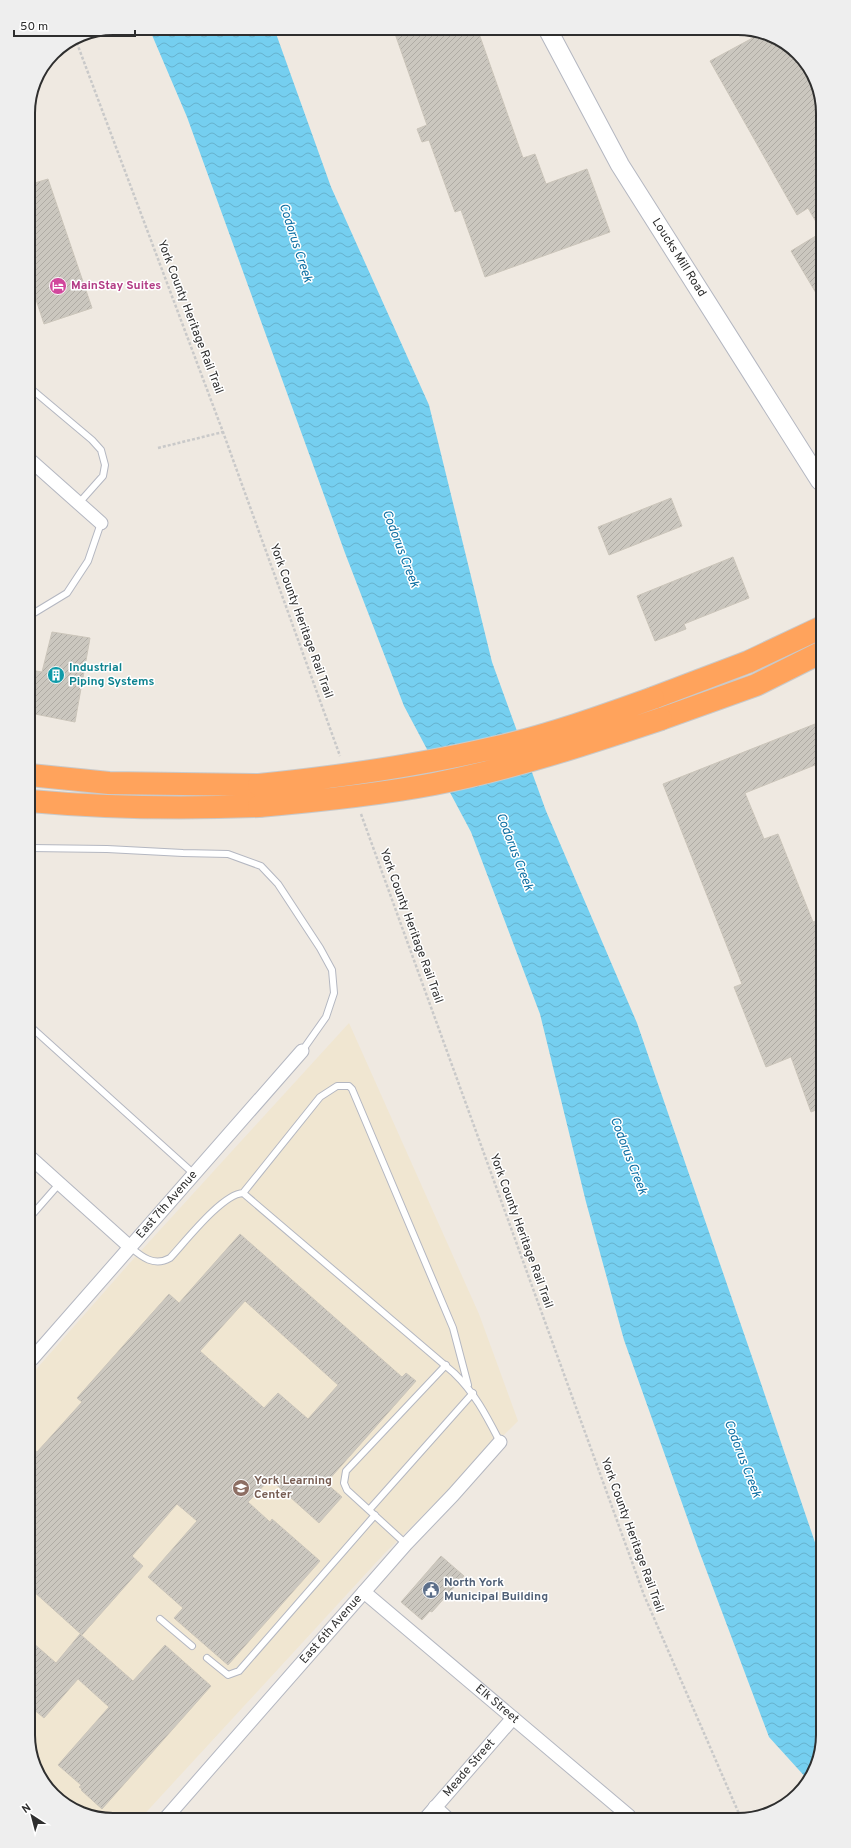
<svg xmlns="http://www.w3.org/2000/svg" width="851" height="1848" viewBox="0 0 851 1848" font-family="Overpass,sans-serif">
<defs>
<pattern id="water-waves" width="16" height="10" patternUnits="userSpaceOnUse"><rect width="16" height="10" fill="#75cff0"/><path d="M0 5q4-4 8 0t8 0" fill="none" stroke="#66b2ce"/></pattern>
<pattern id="building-hatch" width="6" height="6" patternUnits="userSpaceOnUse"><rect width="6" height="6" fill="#cbc7bf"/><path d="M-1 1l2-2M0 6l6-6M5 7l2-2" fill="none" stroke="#afaba4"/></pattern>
</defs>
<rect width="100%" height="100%" fill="#efe9e1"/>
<path fill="#f0e6d1" d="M349,1023L479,1314L518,1421L384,1554L139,1820H107L71,1806L52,1789L33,1762L32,1374L128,1265Z"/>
<path fill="url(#water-waves)" d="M149,28H274L331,187L429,405L492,662L546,811L637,1023L751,1354L823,1566V1735L808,1780L769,1737L698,1548L624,1340L586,1202L540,1014L471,832L404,706L345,553L187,117Z"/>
<path fill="url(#building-hatch)" stroke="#cbc5ba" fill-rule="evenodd" d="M393,28H477L523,158L535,154L546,184L587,169L610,232L485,277L461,210L455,212L429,140L422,142L417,129L427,125Z
M760,34L790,45L818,86L819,227L808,208L797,215L710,61Z
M48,179L92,308L44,324L29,278L28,185Z
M819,234V298L791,251Z
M671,498L682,526L609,555L598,527Z
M733,557L749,598L684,624L686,629L655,641L637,596Z
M52,632L90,638L75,722L30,713V670L42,672Z
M820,722V763L745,793L764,839L778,834L813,922L821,919V1108L811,1112L791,1057L766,1067L734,987L742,984L663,784Z
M240,1234L402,1377L406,1373L416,1381L326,1483L342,1497L319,1523L270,1479L248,1502L270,1522L272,1519L320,1561L228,1665L174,1618L183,1608L148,1577L197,1521L177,1504L132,1556L143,1566L82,1635L32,1590V1447L37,1452L82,1402L77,1398L169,1294L179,1303ZM245,1301L338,1385L308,1419L278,1393L264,1408L200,1351Z
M441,1556L464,1576L432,1612L430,1611L422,1620L401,1602Z
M80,1634L133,1681L165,1645L211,1686L102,1809L81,1790L82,1789L79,1787L81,1785L58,1765L109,1707L78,1679L44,1718L32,1708V1642L56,1663Z"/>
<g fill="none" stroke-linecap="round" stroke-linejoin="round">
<g stroke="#b4b7c1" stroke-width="8">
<path id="lane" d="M29,387L92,440L101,450L105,465L103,476L79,503
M34,613L67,593L88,561L101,523
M30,848L107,849L183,853L228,854L261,866L278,884L320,948L332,970L334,993L326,1017L302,1051
M31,1027L194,1174
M243,1193L320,1097L337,1086H349L352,1089L453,1328L468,1385
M31,1216L59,1184
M130,1247C142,1257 154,1267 170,1258C185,1242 222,1194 243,1193L454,1373C475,1393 487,1417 500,1442
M369,1510L473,1393
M406,1544L347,1490L344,1483L346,1471L446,1365
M160,1619L192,1646
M207,1658L228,1675L239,1671L375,1515"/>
</g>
<g stroke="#b4b7c1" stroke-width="15">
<g id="street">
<path d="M29,459L101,523"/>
<path d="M31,1158L130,1247"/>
<path id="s1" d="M32,1359L302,1051"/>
<path id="s2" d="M364,1592L629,1816"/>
<path d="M435,1807L447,1818"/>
<path id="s3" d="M426,1818L513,1718"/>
<path id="s4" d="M165,1819L406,1544L453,1495L500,1442"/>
</g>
</g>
<g stroke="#b4b7c1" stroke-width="20">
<g id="secondary">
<path id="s5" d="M547,28L620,165L820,481"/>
</g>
</g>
<g stroke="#c9c9c9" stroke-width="24">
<path id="highway" d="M653,698L748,662L820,628
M661,719L756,685L820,653
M30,775L109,783L259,785
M30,801C107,808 182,809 259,806"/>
</g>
<path stroke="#c9c9c9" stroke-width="2.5" stroke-dasharray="3 2" stroke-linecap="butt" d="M75,38L223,432L340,756
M158,448L223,432
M361,814L644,1595L740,1816"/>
<use href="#lane" stroke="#fff" stroke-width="6"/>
<use href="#street" stroke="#fff" stroke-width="13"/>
<use href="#secondary" stroke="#fff" stroke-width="18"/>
<use href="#highway" stroke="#ffa35c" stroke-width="22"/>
<g stroke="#c9c9c9" stroke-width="24" stroke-linecap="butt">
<path id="highway-bridge" d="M259,785C338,777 416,766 493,748C547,736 600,717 653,698
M259,806C317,801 376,795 434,784C511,769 586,744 661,719"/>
</g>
<use href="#highway-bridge" stroke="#ffa35c" stroke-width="22"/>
</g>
<defs>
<g id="hotel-disc" transform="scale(0.9)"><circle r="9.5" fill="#d1479c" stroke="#fff"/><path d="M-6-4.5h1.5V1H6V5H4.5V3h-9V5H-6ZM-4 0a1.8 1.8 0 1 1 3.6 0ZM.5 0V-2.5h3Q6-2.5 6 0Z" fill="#fff"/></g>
<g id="building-disc" transform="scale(0.9)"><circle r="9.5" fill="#0f9aa8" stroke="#fff"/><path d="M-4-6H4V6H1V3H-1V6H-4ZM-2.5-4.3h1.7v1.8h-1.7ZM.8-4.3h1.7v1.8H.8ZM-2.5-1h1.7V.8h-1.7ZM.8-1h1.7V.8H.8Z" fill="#fff"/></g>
<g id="school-disc" transform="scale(0.9)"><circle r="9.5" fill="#8d6e63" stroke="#fff"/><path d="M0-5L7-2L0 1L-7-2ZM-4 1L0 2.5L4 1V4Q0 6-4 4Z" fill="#fff"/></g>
<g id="civic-disc" transform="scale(0.9)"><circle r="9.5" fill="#5c6f8a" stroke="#fff"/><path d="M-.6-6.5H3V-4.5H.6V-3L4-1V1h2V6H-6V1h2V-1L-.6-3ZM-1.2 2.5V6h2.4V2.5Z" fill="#fff"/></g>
</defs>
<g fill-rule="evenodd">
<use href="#hotel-disc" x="58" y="286"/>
<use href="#building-disc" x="56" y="675"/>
<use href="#school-disc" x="241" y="1488"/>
<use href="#civic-disc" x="431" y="1590"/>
</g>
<g text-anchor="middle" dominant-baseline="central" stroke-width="3" stroke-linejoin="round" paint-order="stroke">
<g font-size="12" fill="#2e2e2e" stroke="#fff">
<text stroke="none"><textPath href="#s5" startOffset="265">Loucks Mill Road</textPath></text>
<text transform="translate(190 317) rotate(69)">York County Heritage Rail Trail</text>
<text transform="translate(301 621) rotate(70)">York County Heritage Rail Trail</text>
<text transform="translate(411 926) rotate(70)">York County Heritage Rail Trail</text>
<text stroke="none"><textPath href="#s1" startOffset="205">East 7th Avenue</textPath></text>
<text transform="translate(521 1231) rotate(70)">York County Heritage Rail Trail</text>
<text transform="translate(632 1535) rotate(70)">York County Heritage Rail Trail</text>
<text stroke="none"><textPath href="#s4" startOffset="252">East 6th Avenue</textPath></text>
<text stroke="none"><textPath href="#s2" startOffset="174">Elk Street</textPath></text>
<text stroke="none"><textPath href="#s3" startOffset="66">Meade Street</textPath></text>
</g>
<g font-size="12" font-weight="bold" fill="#b23c85" stroke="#fff" text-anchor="start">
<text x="71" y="286">MainStay Suites</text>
</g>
<g font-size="12" font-weight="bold" fill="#0d838f" stroke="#fff" text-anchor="start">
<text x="69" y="668">Industrial<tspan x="69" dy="14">Piping Systems</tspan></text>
</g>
<g font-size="12" font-weight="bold" fill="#785e54" stroke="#fff" text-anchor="start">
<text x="254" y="1481">York Learning<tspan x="254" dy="14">Center</tspan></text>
</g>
<g font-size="12" font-weight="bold" fill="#4e5e75" stroke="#fff" text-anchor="start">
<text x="444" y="1583">North York<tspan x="444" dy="14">Municipal Building</tspan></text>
</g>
<g font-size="13" font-style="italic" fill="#0d6fa3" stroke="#fff">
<text transform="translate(295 243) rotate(72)">Codorus Creek</text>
<text transform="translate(400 549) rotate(69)">Codorus Creek</text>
<text transform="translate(514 852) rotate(69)">Codorus Creek</text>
<text transform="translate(628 1156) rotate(69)">Codorus Creek</text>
<text transform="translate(742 1459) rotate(69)">Codorus Creek</text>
</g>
</g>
<path d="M0 0H851V1848H0ZM113 35H738A78 78 0 0 1 816 113V1735A78 78 0 0 1 738 1813H113A78 78 0 0 1 35 1735V113A78 78 0 0 1 113 35Z" fill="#eee" fill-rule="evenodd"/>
<path fill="none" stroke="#2e2e2e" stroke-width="2" d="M113 35H738A78 78 0 0 1 816 113V1735A78 78 0 0 1 738 1813H113A78 78 0 0 1 35 1735V113A78 78 0 0 1 113 35Z"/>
<g transform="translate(32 1816) rotate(324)" stroke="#ffffff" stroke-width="3" paint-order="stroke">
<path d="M0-3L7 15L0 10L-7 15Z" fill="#2e2e2e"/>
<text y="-6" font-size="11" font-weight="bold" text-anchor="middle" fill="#2e2e2e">N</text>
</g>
<path d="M14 30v6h121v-6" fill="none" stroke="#2e2e2e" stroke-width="2"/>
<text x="20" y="30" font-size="12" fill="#2e2e2e" stroke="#ffffff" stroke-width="3" paint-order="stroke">50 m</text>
</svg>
